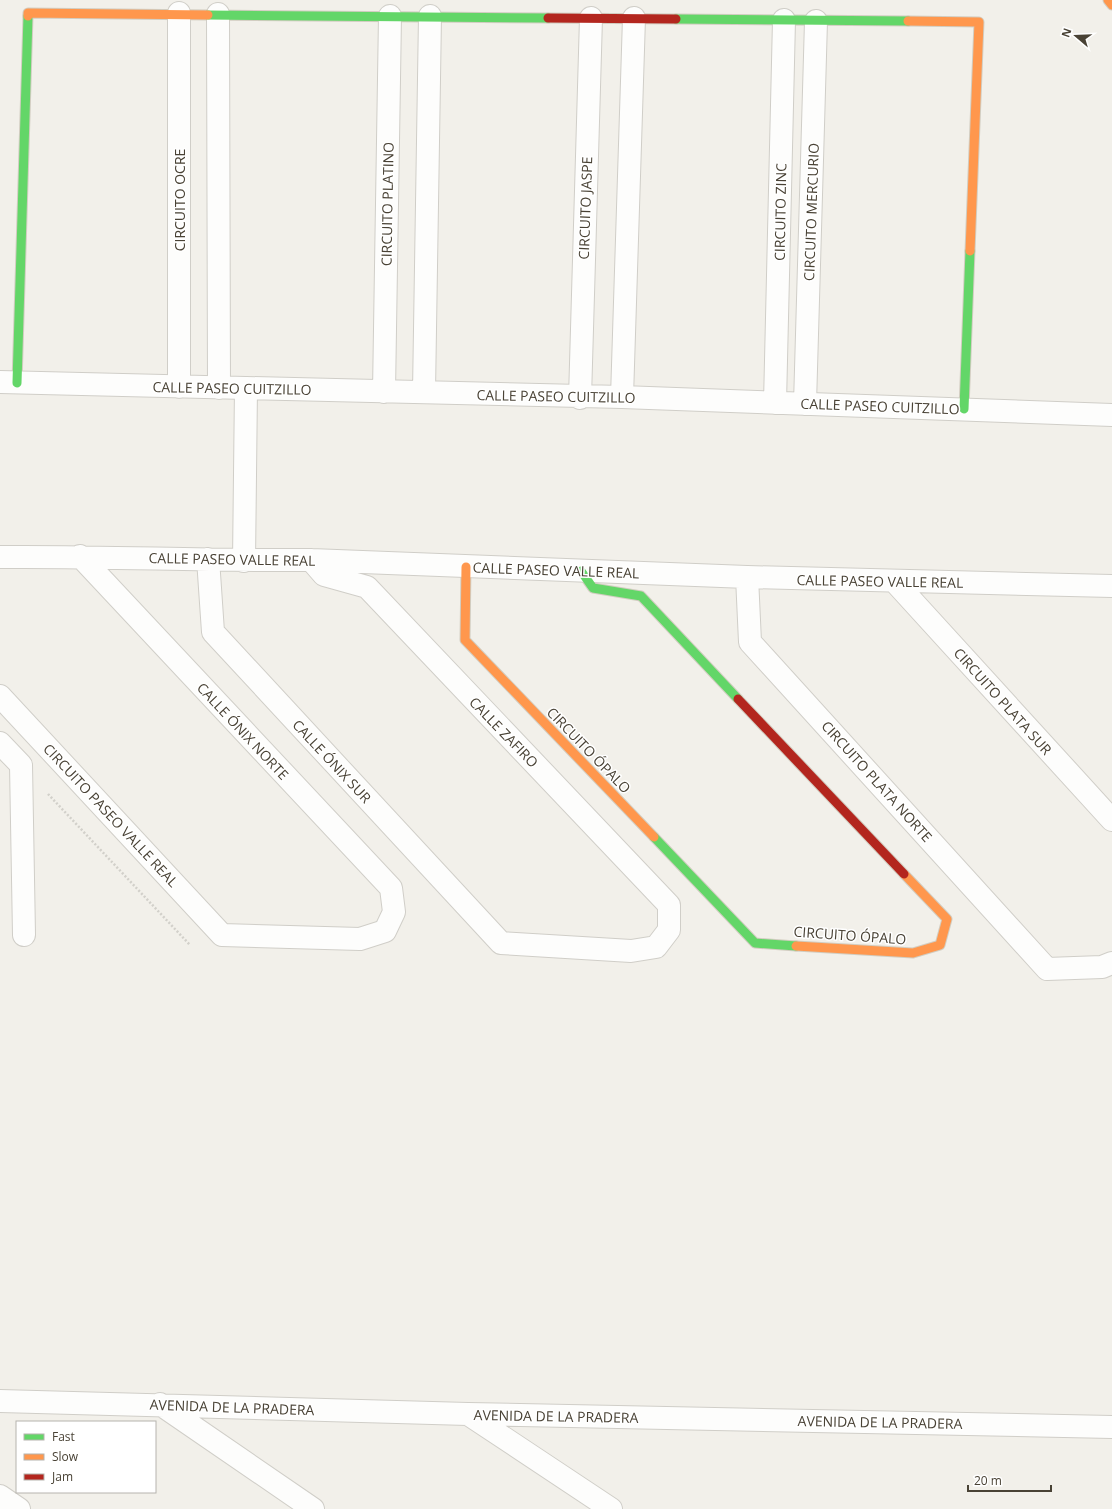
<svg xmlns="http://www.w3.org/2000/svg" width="1112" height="1509" viewBox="0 0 1112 1509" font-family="'Open Sans',sans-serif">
<rect width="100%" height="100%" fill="#f2f0ea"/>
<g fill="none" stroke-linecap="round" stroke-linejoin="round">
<g stroke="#d0cec8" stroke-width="24">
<path id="street" d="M218,14L219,388
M0,382L622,397L1112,415
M179,387V13
M384,392L390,16
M424,392L430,16
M622,397L634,18
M580,398L591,18
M775,403L784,20
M805,404L816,21
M0,557C104,556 207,561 311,560L747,577L1112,586
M208,559L213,632L501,943L631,951L656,947L669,930V905L367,587L324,575L311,560
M244,561L246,388
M747,577L750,642L1047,969L1102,967L1112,963
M895,582L1112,820
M0,696L222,935L360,939L385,931L394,912L391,888L80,556
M0,743L21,765L24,935
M0,1401L468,1414L1112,1427
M160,1404L313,1509
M468,1414L611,1509
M0,1496L19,1509"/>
</g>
<g stroke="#d2cdc1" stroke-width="11">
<path id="fast" d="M208,15L548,18
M676,19L908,21
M17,383L28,16
M964,409L970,251
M581,571L593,588L641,596L738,699
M654,837L755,943L796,946"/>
</g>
<g stroke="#d2cdc1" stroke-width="11">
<path id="slow" d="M1108,0L1112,5
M28,16V13L208,15
M908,21L979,22L970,251
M466,567L465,640L654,837
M796,946L913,953L940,945L947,919L904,874"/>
</g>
<g stroke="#d2cdc1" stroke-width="11">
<path id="jam" d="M548,18L676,19
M738,699L904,874"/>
</g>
<path stroke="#d2d0ca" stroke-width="2.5" stroke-dasharray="2 2" stroke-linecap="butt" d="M48,794L190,945"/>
<use href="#street" stroke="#fdfdfc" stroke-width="22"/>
<use href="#fast" stroke="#63d668" stroke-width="9"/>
<use href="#slow" stroke="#ff974d" stroke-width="9"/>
<use href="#jam" stroke="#b3261e" stroke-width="9"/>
</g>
<g text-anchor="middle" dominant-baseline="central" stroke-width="3" stroke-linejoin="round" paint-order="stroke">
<g font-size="14" fill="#494235" stroke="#fff">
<text transform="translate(179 200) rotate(-90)">CIRCUITO OCRE</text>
<text transform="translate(387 204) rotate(-89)">CIRCUITO PLATINO</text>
<text transform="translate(585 208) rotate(-88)">CIRCUITO JASPE</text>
<text transform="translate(780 212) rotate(-89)">CIRCUITO ZINC</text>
<text transform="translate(811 212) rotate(-88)">CIRCUITO MERCURIO</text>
<text transform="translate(232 388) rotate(1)">CALLE PASEO CUITZILLO</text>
<text transform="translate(556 396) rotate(1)">CALLE PASEO CUITZILLO</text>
<text transform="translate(880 406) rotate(2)">CALLE PASEO CUITZILLO</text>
<text transform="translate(232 559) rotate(1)">CALLE PASEO VALLE REAL</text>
<text transform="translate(556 570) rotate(2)">CALLE PASEO VALLE REAL</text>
<text transform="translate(880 581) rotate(1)">CALLE PASEO VALLE REAL</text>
<text transform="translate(1003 701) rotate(48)">CIRCUITO PLATA SUR</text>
<text transform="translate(243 731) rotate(47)">CALLE ÓNIX NORTE</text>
<text transform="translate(504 732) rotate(46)">CALLE ZAFIRO</text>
<text transform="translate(589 750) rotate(46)">CIRCUITO ÓPALO</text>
<text transform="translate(332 761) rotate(47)">CALLE ÓNIX SUR</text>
<text transform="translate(877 781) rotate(48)">CIRCUITO PLATA NORTE</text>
<text transform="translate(111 815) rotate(47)">CIRCUITO PASEO VALLE REAL</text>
<text transform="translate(850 935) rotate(4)">CIRCUITO ÓPALO</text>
<text transform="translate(232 1407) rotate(2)">AVENIDA DE LA PRADERA</text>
<text transform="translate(556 1416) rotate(1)">AVENIDA DE LA PRADERA</text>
<text transform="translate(880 1422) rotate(1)">AVENIDA DE LA PRADERA</text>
</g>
</g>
<rect x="16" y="1421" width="140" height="72" fill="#ffffff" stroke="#b6b3ae"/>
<rect x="24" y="1434" width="20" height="6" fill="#63d668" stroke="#b6b3ae"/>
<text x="52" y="1441" font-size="12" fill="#494235">Fast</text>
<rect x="24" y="1454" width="20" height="6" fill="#ff974d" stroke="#b6b3ae"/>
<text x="52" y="1461" font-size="12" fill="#494235">Slow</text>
<rect x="24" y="1474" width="20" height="6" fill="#b3261e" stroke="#b6b3ae"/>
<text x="52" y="1481" font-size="12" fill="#494235">Jam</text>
<g transform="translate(1076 36) rotate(289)" stroke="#ffffff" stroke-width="3" paint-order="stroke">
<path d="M0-3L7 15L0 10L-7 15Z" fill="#494235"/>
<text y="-6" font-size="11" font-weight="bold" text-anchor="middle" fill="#494235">N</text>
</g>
<path d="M968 1485v6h83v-6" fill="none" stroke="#494235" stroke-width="2"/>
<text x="974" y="1485" font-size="12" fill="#494235" stroke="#ffffff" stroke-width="3" paint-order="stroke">20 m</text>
</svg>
